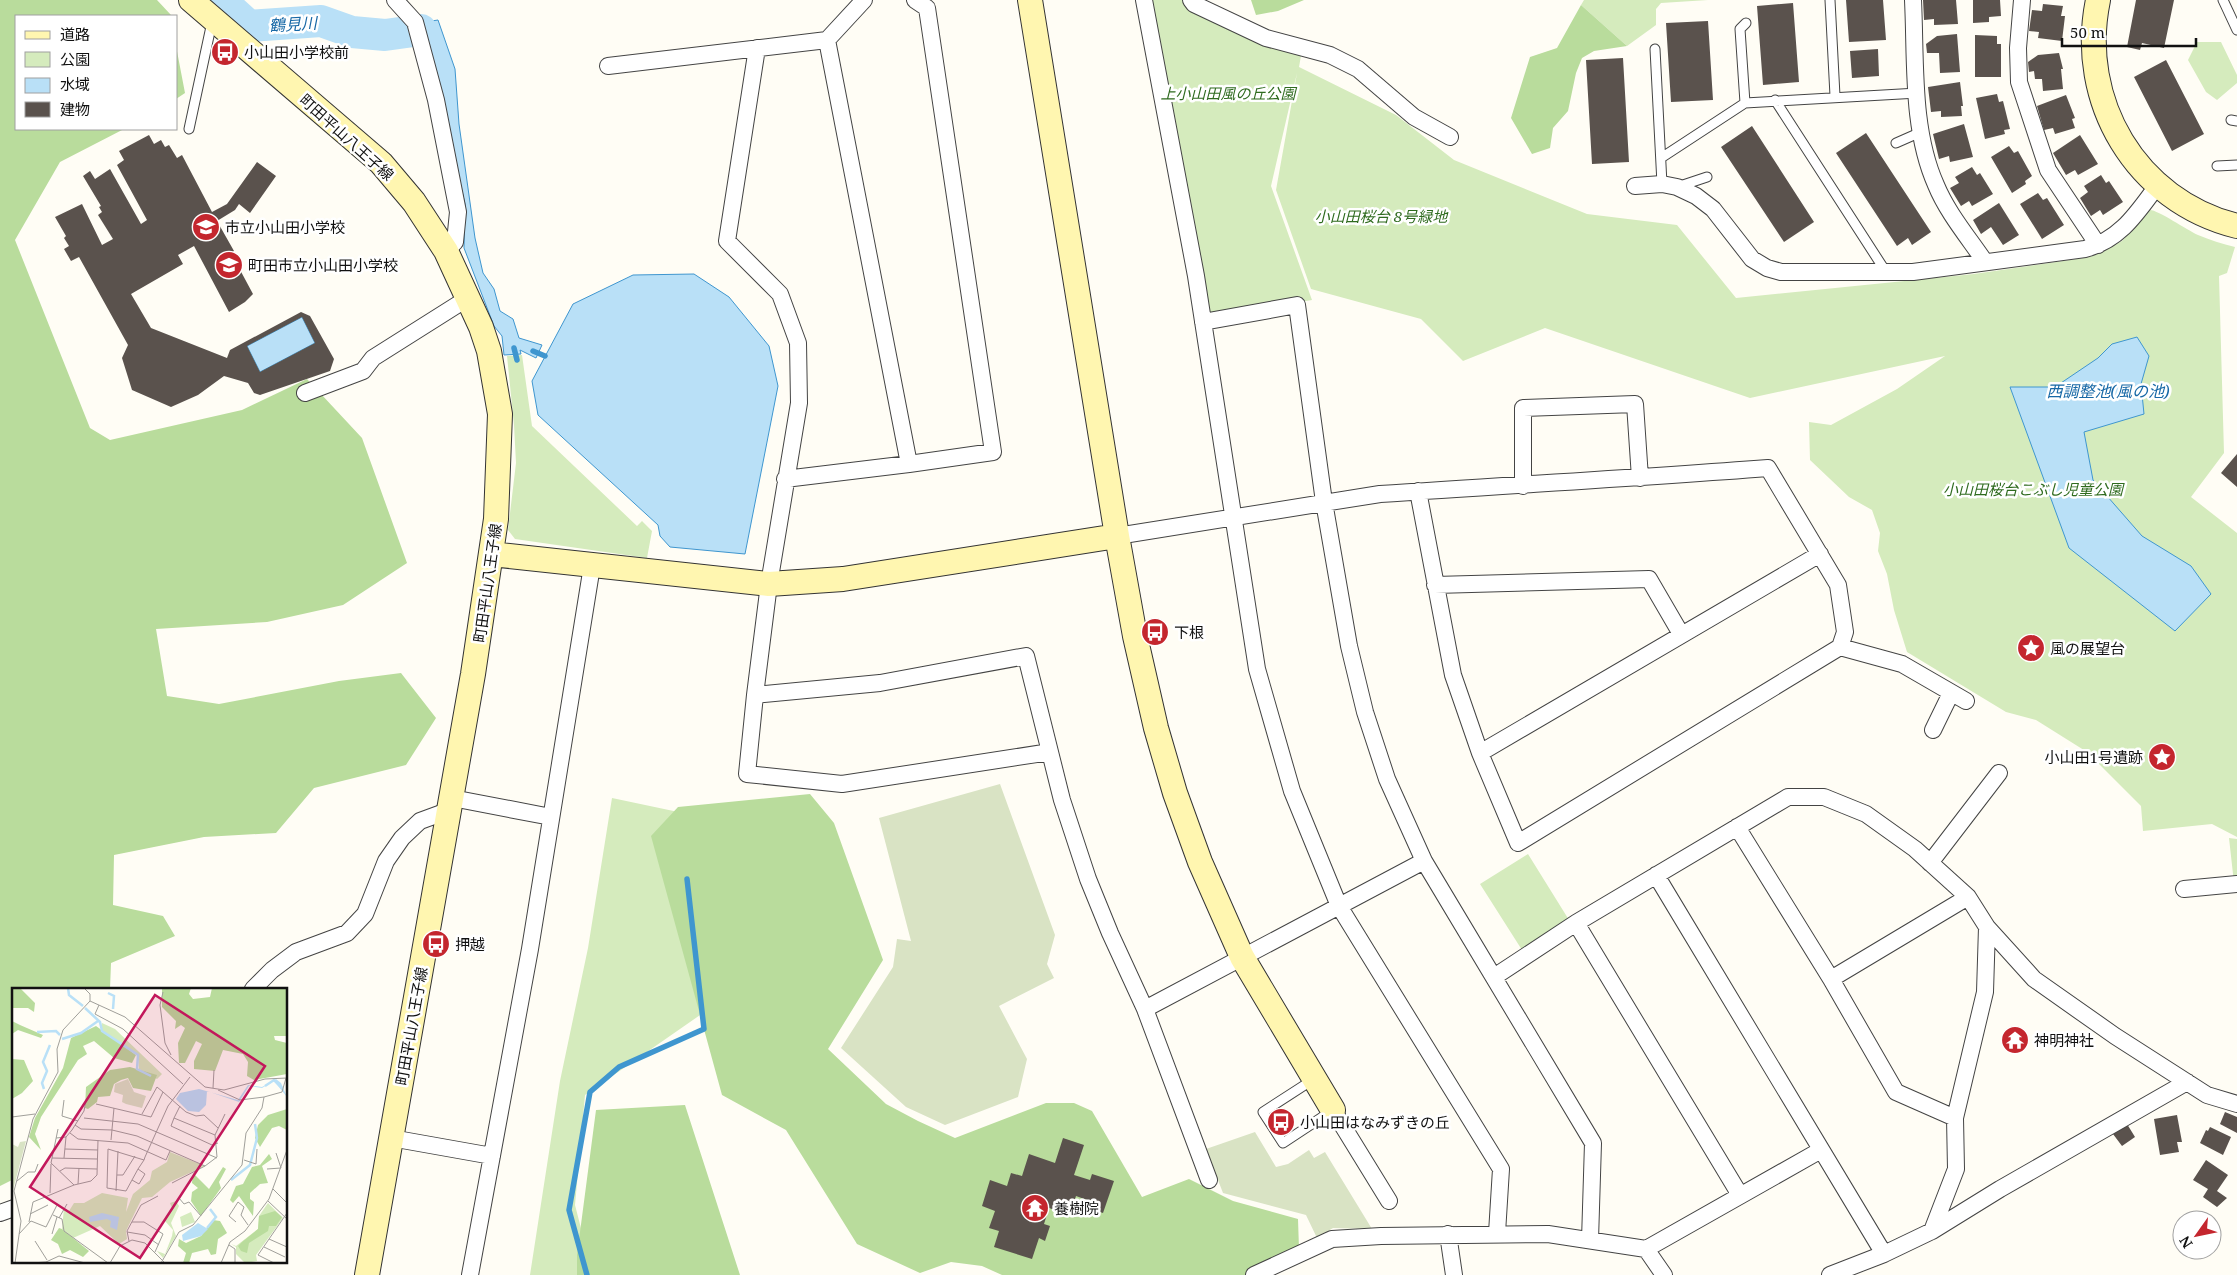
<svg xmlns="http://www.w3.org/2000/svg" width="2237" height="1275" viewBox="0 0 2237 1275" font-family="'Noto Serif','Noto Sans JP',serif">
<rect width="100%" height="100%" fill="#fffdf5"/>
<path fill="#d5ebbd" d="M1146,0H1185L1302,50L1299,67L1396,115L1454,160L1587,214L1677,225L1736,298L1974,274L2090,257L2122,241L2150,210C2158,210 2187,230 2198,235C2210,240 2222,244 2235,247L2227,273L2219,276L2224,453L2191,497L2237,533V837L2212,824L2143,831L2141,806L2087,752L2036,720L2006,712L1907,652L1894,610L1887,574L1878,551L1880,533L1872,510L1849,497L1810,460L1809,422L1831,425L1897,389L1945,356L1750,398L1545,328L1463,361L1421,319L1311,289L1276,190L1297,73L1271,186L1312,300L1206,318Z
M1584,0H1708L1661,3L1656,9V25L1627,46L1581,5Z
M2197,42H2221L2237,75V83L2217,100L2206,92L2188,60Z
M522,355L532,426L637,526L642,521L652,531L647,558L515,539L508,530L516,463L514,425L507,356Z
M612,798L683,813L703,1013L585,1095L575,1205L593,1275H530L560,1081L588,948Z
M2229,838L2237,839V883H2234Z
M1528,854L1569,920L1522,950L1480,884Z"/>
<path fill="#b9dc9c" d="M0,0H157L171,15L16,16V129H124L60,162L15,240L90,428L110,440L242,410L307,379L362,438L407,563L343,605L267,622L156,629L167,696L219,704L339,681L401,673L436,718L406,765L314,788L276,833L204,837L114,855L113,905L163,916L175,936L111,963L110,989H14V1179L0,1186Z
M1251,0H1304L1278,11L1256,15Z
M1581,5L1627,46L1594,51L1582,58L1576,73L1568,111L1553,128L1550,148L1532,154L1511,118L1530,57L1557,48Z
M176,46L185,93L176,99Z
M810,794L834,823L883,960L828,1049L886,1104L918,1121L955,1138L1046,1103H1074L1092,1111L1142,1197L1189,1179L1233,1201L1298,1219L1299,1249L1247,1275H1002L982,1266L951,1262L920,1273L857,1244L786,1130L722,1095L651,836L678,807Z
M685,1105L740,1275H577V1255L596,1110Z"/>
<path fill="#d9e3c4" d="M1000,784L1055,935L1047,964L1054,978L999,1006L1027,1059L1018,1097L945,1125L906,1107L841,1048L893,967L897,939L911,941L879,818Z
M1255,1132L1276,1167L1288,1164L1309,1150L1314,1158L1325,1152L1372,1229L1333,1228L1317,1238L1306,1215L1223,1193L1206,1149Z"/>
<path fill="#b9e0f7" stroke="#3f96cf" d="M221,0H236V11L254,24L321,19L339,28L366,35L384,34L406,25L438,20L455,69L459,124L475,238L483,273L494,289L500,311L513,319L519,338L542,345L536,358L520,350L521,354L504,355L502,336L494,326L464,248L465,204L425,34H409L383,43L361,42L325,29L252,34L221,5Z
M694,274L729,297L769,346L778,386L745,554L670,547L660,536L658,525L538,415L532,381L573,304L633,275Z
M302,317L315,343L260,372L247,346Z
M2137,337L2149,356L2141,384L2144,414L2084,432L2093,480L2142,536L2191,566L2211,594L2175,631L2069,548L2010,387H2055L2098,358L2112,344Z"/>
<g fill="none" stroke-linecap="round" stroke-linejoin="round">
<path stroke="#3f96cf" stroke-width="5.5" d="M514,348L517,360
M533,351L545,356
M587,1275L569,1210L590,1092L619,1067L704,1029L687,879"/>
<path stroke="#b9e0f7" stroke-width="32" d="M226,0L227,6L249,26L321,21L352,32L385,35L421,30"/>
</g>
<path fill="#5a524d" fill-rule="evenodd" d="M1846,0H1883L1886,40L1849,42Z
M1923,0H1956L1958,24L1934,25V19L1924,20Z
M1973,0H2000L2001,16L1989,17V22L1973,23Z
M2136,0H2174L2164,48L2142,43L2140,50L2127,47Z
M1793,3L1799,82L1763,85L1757,6Z
M2043,4L2063,6L2061,16H2065L2062,41L2038,38L2039,32L2029,31L2032,10L2042,11Z
M1708,21L1713,100L1671,102L1666,23Z
M1957,34L1960,72L1940,73L1939,53H1927L1926,44L1937,36Z
M1975,35L1997,36V44H2001V77H1975Z
M1878,49L1879,76L1852,78L1850,51Z
M2059,53L2063,69H2061L2063,89L2043,91L2042,79H2035L2034,71L2029,72L2028,62L2038,55Z
M1623,58L1629,162L1592,164L1586,60Z
M2166,60L2204,134L2172,151L2134,77Z
M1960,82L1963,106H1961L1962,116L1941,117V111L1931,112L1928,87Z
M1997,94L1999,102L2003,101L2010,129L2004,130L2005,134L1985,139L1976,98Z
M2066,95L2075,118L2072,119L2075,128L2055,134L2053,128L2044,130L2037,106Z
M1964,124L1973,157L1950,162L1949,156L1939,159L1933,134Z
M1752,126L1814,222L1784,242L1721,147Z
M1866,133L1931,232L1912,245L1908,238L1897,246L1836,153Z
M149,135L154,144L161,140L165,147L169,145L177,158L182,155L212,212L227,204L257,162L276,176L250,213L239,204L235,210L217,221L234,251L231,253L253,294L245,302L229,312L194,246L178,255L183,264L131,294L151,328L227,358L230,350L301,312L310,316L334,359L330,371L260,395L254,393L248,383L224,376L198,395L171,407L132,390L122,358L128,345L79,257L71,261L64,249L69,246L64,238L66,236L55,217L82,204L102,245L113,239L98,215L102,212L99,207L101,206L83,176L90,171L95,179L110,169L141,224L147,220L117,165L124,160L119,151ZM302,317L315,343L260,372L247,346Z
M2080,135L2098,164L2078,175L2075,170L2066,175L2053,153Z
M2009,146L2014,153L2018,151L2032,176L2025,181L2026,184L2012,193L1991,157Z
M1972,167L1977,175L1980,173L1993,194L1972,206L1969,201L1961,206L1950,188L1959,183L1955,177Z
M2101,175L2106,183L2109,181L2123,202L2103,215L2100,210L2091,216L2080,198L2088,192L2084,186Z
M2038,193L2043,200L2047,198L2064,225L2042,239L2020,204Z
M1999,203L2019,235L2003,245L1991,227L1981,234L1973,220Z
M2237,454V487L2221,473Z
M2225,1112L2237,1117V1133L2220,1124Z
M2177,1115L2182,1142H2177L2179,1152L2160,1155L2154,1119Z
M2127,1124L2135,1137L2122,1146L2113,1134Z
M2210,1127L2231,1137L2223,1155L2200,1143L2206,1130L2208,1131Z
M1063,1138L1084,1145L1074,1175L1090,1180L1092,1174L1114,1181L1103,1213L1085,1207L1087,1200L1076,1196L1070,1215L1049,1208L1044,1224L1050,1226L1045,1241L1039,1238L1032,1259L994,1247L999,1231L989,1228L995,1211L982,1206L990,1180L1007,1186L1011,1173L1022,1176L1029,1154L1055,1163Z
M2206,1160L2228,1175L2217,1191L2227,1198L2217,1207L2203,1197L2208,1189L2193,1180Z"/>
<g fill="none" stroke-linecap="round" stroke-linejoin="round">
<g stroke="#444" stroke-width="11">
<path id="lane" d="M1830,0L1835,96
M2223,0L2237,30
M1655,49L1662,184
M1775,100L1886,272
M1745,103L1740,29L1746,23
M2231,120L2237,121
M189,129L212,22
M1896,143L1921,132
M1661,158L1745,103L1918,93
M2217,166L2237,165
M1677,187L1707,177
M1314,1079L1263,1112L1283,1143L1333,1110"/>
</g>
<g stroke="#444" stroke-width="18">
<path id="street" d="M395,0L415,22L436,100L458,212L455,242L446,251
M1144,0L1196,276L1257,669L1292,791L1339,906L1501,1169L1497,1233
M1191,0L1194,4L1266,38L1330,55L1358,69L1414,117L1450,137
M1913,0C1916,60 1911,129 1936,185C1947,212 1968,237 1985,262
M2022,0L2018,48L2019,82L2048,170L2098,245
M757,48L727,241L780,294L798,343L799,403L769,584L755,695L880,683L1026,656L1062,800L1088,879L1110,933L1145,1009L1209,1180
M608,66L827,40L864,0
M1635,186L1662,184L1677,187L1696,196L1713,209L1752,259L1767,268L1781,272H1913L2085,249C2120,240 2137,213 2157,186
M1203,322L1297,305L1324,502L1349,646L1365,712L1387,779L1424,861L1593,1143L1590,1240
M305,393L363,371L373,358L468,298
M909,464L993,452L927,8L915,0
M785,479L909,464L827,40
M1523,486V408L1635,404L1640,478
M1117,536L1380,494C1509,485 1639,478 1768,468L1838,585L1845,632L1840,647L1518,843L1480,753L1453,675L1418,491
M1435,585L1649,579L1681,634
M1840,647L1902,664L1966,701
M755,695L747,774L842,784L1050,752
M1933,730L1951,693
M1480,753L1820,554
M452,798L551,817
M1737,827L1831,979L1896,1092L1955,1118
M1930,863L1999,773
M1656,875L1884,1254
M2184,889L2237,884
M1576,923L1740,1195
M1987,927L2034,979L2115,1036L2207,1095L2237,1104
M1494,977L1576,923L1788,797H1824L1866,814L1915,849L1968,897L1987,927L1985,992L1955,1118L1956,1169L1932,1231L1884,1254L1830,1275
M1831,979L1968,897
M253,989L272,970L296,952L347,933L365,914L386,861L402,838L420,821L450,810
M1145,1009L1424,861
M1333,1110L1389,1201
M391,1138L492,1156
M0,1213L14,1208
M1932,1231L2000,1189L2187,1082
M1448,1234L1454,1275
M1646,1249L1821,1150
M470,1275L530,949L592,566
M1254,1275L1332,1239L1381,1236L1548,1234L1646,1249L1664,1275"/>
</g>
<g stroke="#333" stroke-width="26">
<path id="secondary" d="M191,0L381,163L414,202L446,251L481,327L489,351L500,414L496,519L473,674L367,1275
M1030,0L1117,536L1135,636L1156,728L1175,793L1200,862L1242,957L1333,1110
M2098,0C2077,101 2136,201 2237,226
M491,554L769,584L843,579L1117,536"/>
</g>
<use href="#lane" stroke="#fff" stroke-width="9"/>
<use href="#street" stroke="#fff" stroke-width="16"/>
<use href="#secondary" stroke="#fff6b0" stroke-width="24"/>
</g>
<defs>
<g id="bus-disc" transform="scale(1.4375)"><circle r="9.5" fill="#c4262e" stroke="#fff"/><path d="M-5-6H5V4H4V6H2V4H-2V6H-4V4H-5ZM-3.5-4V0h7V-4ZM-3.5 1.2v1.5H-2V1.2ZM2 1.2v1.5H3.5V1.2Z" fill="#fff"/></g>
<g id="school-disc" transform="scale(1.4375)"><circle r="9.5" fill="#c4262e" stroke="#fff"/><path d="M0-5L7-2L0 1L-7-2ZM-4 1L0 2.5L4 1V4Q0 6-4 4Z" fill="#fff"/></g>
<g id="sight-disc" transform="scale(1.4375)"><circle r="9.5" fill="#c4262e" stroke="#fff"/><path d="M0-6L1.8-2.2L6-1.7L2.9 1.2L3.7 5.4L0 3.3L-3.7 5.4L-2.9 1.2L-6-1.7L-1.8-2.2Z" fill="#fff"/></g>
<g id="temple-disc" transform="scale(1.4375)"><circle r="9.5" fill="#c4262e" stroke="#fff"/><path d="M0-6L5-2H3V0L6.5 2.5H4V6H1.5V3h-3V6H-4V2.5H-6.5L-3 0V-2H-5Z" fill="#fff"/></g>
</defs>
<g fill-rule="evenodd">
<use href="#bus-disc" x="225" y="52"/>
<use href="#school-disc" x="206" y="227"/>
<use href="#school-disc" x="229" y="265"/>
<use href="#bus-disc" x="1155" y="632"/>
<use href="#sight-disc" x="2031" y="648"/>
<use href="#sight-disc" x="2162" y="757"/>
<use href="#bus-disc" x="436" y="944"/>
<use href="#temple-disc" x="2015" y="1040"/>
<use href="#bus-disc" x="1281" y="1122"/>
<use href="#temple-disc" x="1035" y="1208"/>
</g>
<g text-anchor="middle" dominant-baseline="central" stroke-width="5" stroke-linejoin="round" paint-order="stroke">
<g font-size="15" fill="#111" stroke="#fff" text-anchor="start">
<text x="244" y="52">小山田小学校前</text>
<text x="225" y="227">市立小山田小学校</text>
<text x="248" y="265">町田市立小山田小学校</text>
<text x="1174" y="632">下根</text>
<text x="2050" y="648">風の展望台</text>
<text x="2143" y="757" text-anchor="end">小山田1号遺跡</text>
<text x="455" y="944">押越</text>
<text x="2034" y="1040">神明神社</text>
<text x="1300" y="1122">小山田はなみずきの丘</text>
<text x="1054" y="1208">養樹院</text>
</g>
<g font-size="15" font-style="italic" fill="#2f6b1f" stroke="#fff">
<text x="1228" y="93">上小山田風の丘公園</text>
<text x="1381" y="216">小山田桜台 8号緑地</text>
<text x="2033" y="489">小山田桜台こぶし児童公園</text>
</g>
<g font-size="15" fill="#111" stroke="#fff">
<text transform="translate(347 137) rotate(42)">町田平山八王子線</text>
<text transform="translate(487 583) rotate(-82)">町田平山八王子線</text>
<text transform="translate(411 1026) rotate(-80)">町田平山八王子線</text>
</g>
<g font-size="16" font-style="italic" fill="#1768a6" stroke="#fff">
<text transform="translate(293 24) rotate(-3)">鶴見川</text>
<text x="2108" y="391">西調整池(風の池)</text>
</g>
</g>
<g transform="translate(12 988)">
<rect width="275" height="275" fill="#fffdf5"/>
<path d="M90,35L103,41L150,86L145,91L127,81L126,67L104,55L89,41ZM158,164L193,178L158,194L140,209L130,210L114,243L115,251L107,256L88,238L61,250L50,241L52,220L57,223L62,215H72L90,205L116,210L114,224L121,206L138,192L140,183L155,174ZM164,213L167,218L159,235L164,248L151,270L145,263L153,266L160,248L161,242L153,233L160,220L158,215ZM256,215L271,230L244,267L245,273L233,275L224,266V259L219,256L224,258L246,241L247,228ZM179,224L183,234L170,239L168,229Z" fill="#d5ebbd"/>
<path d="M0,0H8L23,15L22,24L16,20H0ZM150,0H179L177,6L181,11L198,9L200,0H275V48H262L263,52L275,55V86L242,92L235,88L236,74L231,66L211,62L203,83L182,81V73L190,56L184,53L173,75H167L166,55L173,40L169,37L163,41L164,33L150,19ZM0,33L8,37L31,47L29,50L6,42L0,46ZM84,38L124,67L120,75L102,70L82,53L71,58L75,66L66,72L29,129L23,146L29,162L17,149L23,130L51,80L59,50ZM0,71L12,72L21,93L10,105L0,111ZM118,79L145,87L139,103L121,100L116,90L109,92L102,96L98,108L86,109L85,114L76,121L73,120L74,99L98,82ZM275,121V142L267,138L260,140L248,159L243,150L246,137L256,127ZM257,166L260,171L250,178L256,195L248,196L238,205V211L242,214L241,228L227,208L221,215L218,212L224,198L231,196L240,179L248,177ZM211,179L214,181L207,194L209,200L189,228L179,213L180,204L186,200L180,195L181,185L197,201ZM263,223L270,229L264,238H257L256,243L237,255L235,265L229,263L226,258L230,254L246,241L247,228ZM201,232L208,233L215,245L206,251L204,266L199,267L196,261L180,265L177,275H171L174,265L166,258L167,251L174,255L189,248ZM47,240L50,241L77,263L71,269L58,262L50,266L46,256L39,252Z" fill="#b9dc9c"/>
<path d="M116,91L122,104L134,108L130,120L114,116L110,114L111,107L102,104L103,96ZM14,153L1,202H0V156L6,159L8,154Z" fill="#d9e3c4"/>
<path d="M264,91L269,95L275,109L262,93L250,100L237,98L227,114L195,103L194,117L187,124L176,123L164,111L168,105L187,101L226,112L236,97L250,99ZM90,225L107,229L105,242L98,239L99,233L95,231L78,234L77,229ZM186,235L196,241L189,248L171,253L170,247Z" fill="#b9e0f7"/>
<path fill="none" stroke="#b9e0f7" stroke-width="2.5" d="M56,0L57,7L71,18M96,5L102,8L101,21M73,20L88,34L90,43L126,67L125,81L139,88M25,44L44,43L48,47M50,51L69,45L86,33M253,98L262,92L270,100M32,101L30,95L35,83L31,74L38,57M219,192L238,177L245,150L243,136M195,240L204,229L198,221"/>
<path fill="none" stroke="#a09f9a" stroke-width="1" d="M72,0L78,6V13L113,29L193,99L212,102L253,91L275,90M151,4L148,17L153,55L159,67M87,17L83,26L111,41L171,96M201,100L202,82M206,102L228,112L252,109L270,104L274,90M52,112L50,128L66,133M84,116L139,129L151,104L174,124L184,128L192,127L206,140M168,118L162,130L203,147M130,126L145,99L151,104M0,129L23,126M72,130L126,136L205,170M162,130L159,138L200,157L206,155M63,137L69,141L100,142L125,148L193,178L160,195M46,141L39,175L62,197L79,193L85,187L86,152M58,145L66,151L116,155L154,172L158,163M44,150L54,149L60,142L72,123L74,112M99,152L102,120M53,161L86,162M40,170L85,171M52,170L54,149M132,172L96,161L95,200L114,203L126,181L132,172L133,169L156,118L178,89M232,172L244,176L245,161M193,178L205,169L203,147L213,126M255,181L269,180L264,165M48,183L53,180L85,181M105,187H111L123,168M120,192L127,196L133,186L126,181M5,193L16,184H23L26,176M66,196L67,180M261,201L275,215M104,203L106,163M38,205L39,176M167,210L172,216L177,214L189,228M256,213L275,231M18,226L36,217M41,227L50,231L52,243L96,275M47,230L55,216M17,234L21,214L62,197M120,234H132L151,246L143,264M224,234L217,228L226,214L232,219L229,227L236,237M115,244L133,247L147,257M7,246L19,233L34,239L45,217M40,246L45,229M257,251L275,259M23,253L35,272M117,253L115,243L129,217L146,208M217,257L223,261V275M252,259L273,269M3,275L9,233L2,203L21,131L46,84L45,61L51,42L78,13M19,275L34,274L47,268L73,275M98,275L108,258L120,252L133,255L153,275M149,275L167,244L181,237L230,177L234,145L250,120L252,109M209,275L218,254L233,243L257,211L275,162M262,275L246,267L275,225"/>
<path fill="#c2185b" fill-opacity="0.15" stroke="#c2185b" stroke-width="2.5" d="M143,7L253,78L128,270L18,199Z"/>
<rect width="275" height="275" fill="none" stroke="#111" stroke-width="2.5"/>
</g>
<rect x="15" y="15" width="162" height="115" fill="#ffffff" stroke="#a0a0a0"/>
<rect x="25" y="31" width="25" height="8" fill="#fff6b0" stroke="#a0a0a0"/>
<text x="60" y="40" font-size="15" fill="#111111">道路</text>
<rect x="25" y="52" width="25" height="15" fill="#d5ebbd" stroke="#a0a0a0"/>
<text x="60" y="65" font-size="15" fill="#111111">公園</text>
<rect x="25" y="78" width="25" height="15" fill="#b9e0f7" stroke="#a0a0a0"/>
<text x="60" y="90" font-size="15" fill="#111111">水域</text>
<rect x="25" y="102" width="25" height="15" fill="#5a524d" stroke="#a0a0a0"/>
<text x="60" y="115" font-size="15" fill="#111111">建物</text>
<g transform="translate(2197 1235) rotate(237)"><circle r="24" fill="#ffffff" stroke="#a0a0a0"/>
<path d="M0-4L9 19L0 12L-9 19Z" fill="#c4262e"/>
<text y="-8" font-size="14" font-weight="bold" text-anchor="middle" fill="#111111">N</text>
</g>
<path d="M2062 38v8h134v-8" fill="none" stroke="#111111" stroke-width="2.5"/>
<text x="2070" y="38" font-size="15" fill="#111111" stroke="#ffffff" stroke-width="4" paint-order="stroke">50 m</text>
</svg>
